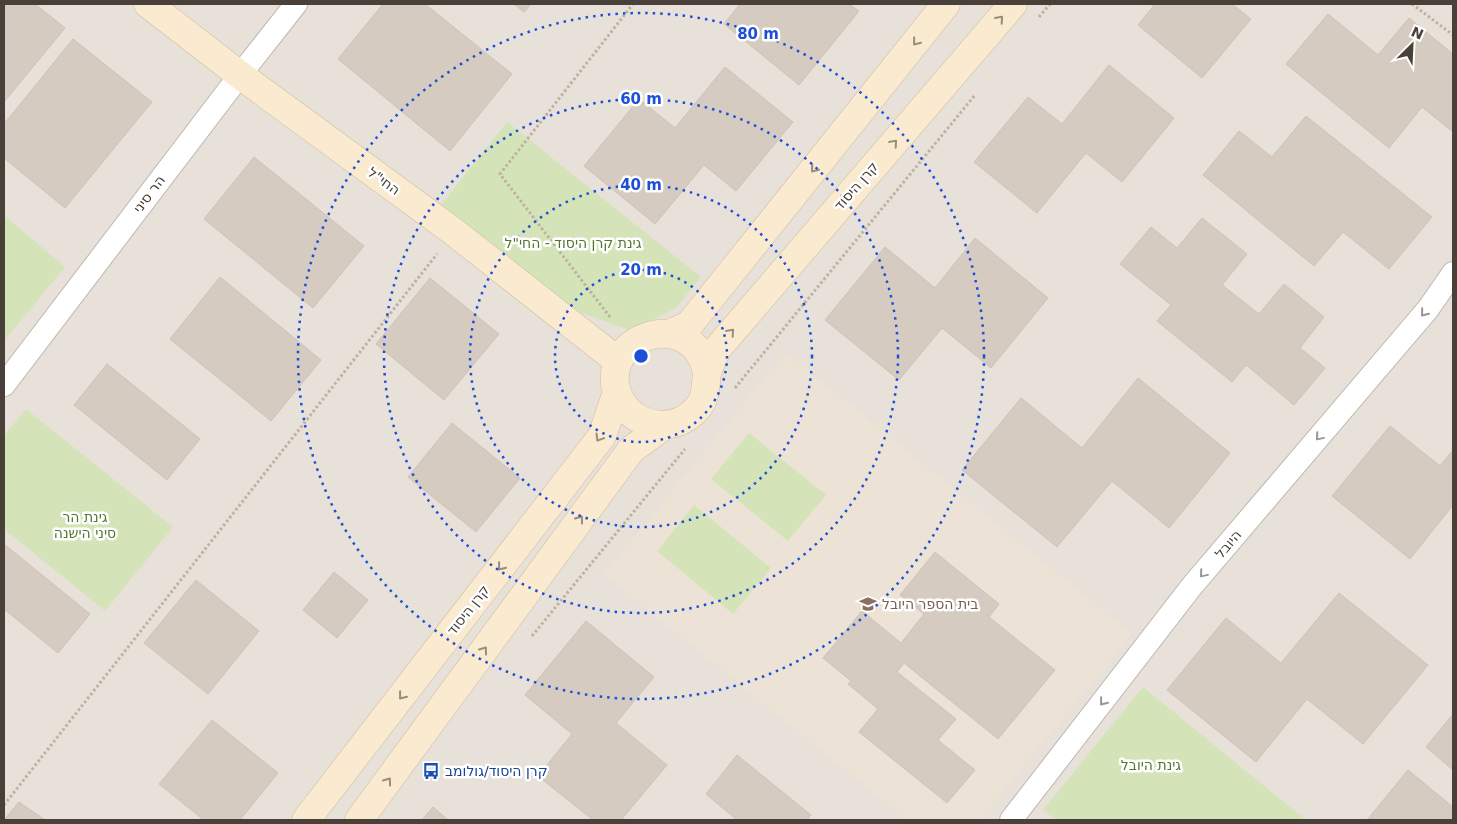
<svg xmlns="http://www.w3.org/2000/svg" width="1457" height="824" viewBox="0 0 1457 824" font-family="'DejaVu Sans','Noto Sans Hebrew',sans-serif">
<rect width="100%" height="100%" fill="#f4f0eb"/>
<path fill="#e7e1d9" d="M4,4H1453V820H4Z"/>
<path fill="#ece3d6" d="M786,352L1132,634L979,820H907L604,574Z"/>
<path fill="#d5e4b8" d="M507,122L701,277L676,308L632,331L568,308L440,206Z
M4,215L65,267L4,341Z
M26,409L173,527L105,611L4,529V436Z
M749,433L826,495L788,541L711,479Z
M694,505L771,568L733,614L657,551Z
M1143,687L1306,820H1056L1043,810Z"/>
<path fill="#d5cbc1" stroke="#cfc2b5" d="M4,4H35L65,28L4,102Z
M383,4H425L512,74L450,151L338,59Z
M514,4H531L524,12Z
M740,4H849L859,11L799,85L724,24Z
M1155,4H1232L1251,19L1202,78L1138,25Z
M1328,14L1378,55L1409,18L1453,54V132L1422,107L1389,148L1286,64Z
M73,39L152,102L65,208L4,158V124Z
M1109,65L1174,118L1122,182L1086,153L1037,213L974,162L1028,97L1062,124Z
M725,67L793,122L736,191L704,165L655,224L584,166L639,99L675,128Z
M1306,116L1432,217L1389,269L1343,232L1314,266L1203,175L1239,131L1272,157Z
M254,157L364,246L313,308L204,219Z
M1202,218L1247,254L1222,285L1259,314L1284,284L1324,317L1300,348L1325,368L1294,405L1246,365L1232,382L1157,321L1171,305L1120,264L1151,227L1177,248Z
M975,238L1048,298L991,368L942,328L899,380L825,320L885,247L935,288Z
M220,277L321,360L271,421L170,339Z
M430,278L499,334L444,400L376,344Z
M107,364L200,439L167,480L74,405Z
M1138,378L1230,453L1169,528L1112,481L1057,547L962,470L1021,398L1082,448Z
M452,423L520,478L476,532L408,477Z
M1390,426L1440,466L1453,450V505L1410,559L1332,496Z
M4,544L90,614L58,653L4,609Z
M935,552L999,604L989,617L1055,670L998,739L904,663L897,672L956,719L938,740L975,770L947,803L859,732L878,709L848,684L851,681L823,658L862,611L901,643L924,614L900,595Z
M334,572L368,600L337,638L303,610Z
M196,580L259,631L208,694L144,643Z
M1339,593L1428,665L1363,744L1307,699L1256,762L1167,690L1226,618L1281,663Z
M586,621L654,677L616,723L667,765L621,820H593L538,776L572,734L525,695Z
M1453,714V770L1426,747Z
M212,720L278,773L240,820H204L159,784Z
M737,755L811,815L807,820H737L706,794Z
M1408,770L1453,807V820H1367Z
M19,802L45,820H4Z
M433,807L448,820H422Z"/>
<g fill="none" stroke-linecap="round" stroke-linejoin="round">
<g stroke="#bfb7ae" stroke-width="24">
<path id="street" d="M4,385L240,75L296,4
M1011,820L1192,586L1428,309L1453,273"/>
</g>
<g stroke="#cfbd9e" stroke-width="29">
<path id="secondary" d="M148,4L240,75L454,232L618,361
M668,334L689,325L946,4
M707,374C706,369 705,364 703,359C676,306 593,345 620,399C636,431 682,434 701,403C707,393 705,384 707,374C709,365 714,357 717,349L1013,4
M306,820L602,436L617,392
M359,820L631,450L665,425"/>
</g>
<path stroke="#bfb1a0" stroke-width="3" stroke-dasharray="2.5 2.5" stroke-linecap="butt" d="M1412,4L1453,35
M1039,17L1050,4
M610,317L500,174L633,4
M735,388L975,95
M532,636L685,449
M4,805L437,254"/>
<use href="#street" stroke="#fff" stroke-width="22"/>
<use href="#secondary" stroke="#faeacf" stroke-width="28"/>
</g>
<defs><path id="oneway-chevron" d="M-2-3.5L2.5 0L-2 3.5" fill="none" stroke-width="1.6" stroke-linecap="round" stroke-linejoin="round" transform="scale(1.25)"/></defs>
<g stroke="#988c7c">
<use href="#oneway-chevron" transform="translate(1000 19) rotate(-49)"/>
<use href="#oneway-chevron" transform="translate(916 42) rotate(129)"/>
<use href="#oneway-chevron" transform="translate(894 143) rotate(-49)"/>
<use href="#oneway-chevron" transform="translate(814 169) rotate(129)"/>
<use href="#oneway-chevron" transform="translate(731 332) rotate(-49)"/>
<use href="#oneway-chevron" transform="translate(599 438) rotate(121)"/>
<use href="#oneway-chevron" transform="translate(580 519) rotate(-54)"/>
<use href="#oneway-chevron" transform="translate(501 567) rotate(128)"/>
<use href="#oneway-chevron" transform="translate(484 650) rotate(-54)"/>
<use href="#oneway-chevron" transform="translate(402 696) rotate(128)"/>
<use href="#oneway-chevron" transform="translate(388 781) rotate(-54)"/>
</g>
<g stroke="#9a9692">
<use href="#oneway-chevron" transform="translate(1424 313) rotate(129)"/>
<use href="#oneway-chevron" transform="translate(1319 437) rotate(130)"/>
<use href="#oneway-chevron" transform="translate(1203 574) rotate(130)"/>
<use href="#oneway-chevron" transform="translate(1103 702) rotate(128)"/>
</g>
<g fill="none" stroke="#1d4ed8" stroke-width="2.5" stroke-dasharray="2.5 5">
<circle cx="641" cy="356" r="86"/>
<circle cx="641" cy="356" r="171"/>
<circle cx="641" cy="356" r="257"/>
<circle cx="641" cy="356" r="343"/>
</g>
<defs>
<g id="school-bare" transform="scale(1.35)"><path d="M0-5L7-2L0 1L-7-2ZM-4 1L0 2.5L4 1V4Q0 6-4 4Z" fill="#8d6e63" stroke="#fff" stroke-width="2.5" paint-order="stroke"/></g>
<g id="bus-bare" transform="scale(1.35)"><path d="M-5-6H5V4H4V6H2V4H-2V6H-4V4H-5ZM-3.5-4V0h7V-4ZM-3.5 1.2v1.5H-2V1.2ZM2 1.2v1.5H3.5V1.2Z" fill="#1a4fb4" stroke="#fff" stroke-width="2.5" paint-order="stroke"/></g>
</defs>
<g fill-rule="evenodd">
<use href="#school-bare" x="868" y="604"/>
<use href="#bus-bare" x="431" y="771"/>
</g>
<g text-anchor="middle" dominant-baseline="central" stroke-width="5" stroke-linejoin="round" paint-order="stroke">
<g font-size="14" fill="#484039" stroke="#fff">
<text transform="translate(384 181) rotate(36)">החי"ל</text>
<text transform="translate(856 186) rotate(-49)">קרן היסוד</text>
<text transform="translate(149 194) rotate(-53)">הר סיני</text>
<text transform="translate(1228 544) rotate(-50)">היובל</text>
<text transform="translate(468 610) rotate(-52)">קרן היסוד</text>
</g>
<g font-size="14" fill="#537531" stroke="#fff">
<text x="573" y="243">גינת קרן היסוד - החי"ל</text>
<text x="85" y="517">גינת הר<tspan x="85" dy="16">סיני הישנה</tspan></text>
<text x="1151" y="765">גינת היובל</text>
</g>
<g font-size="14" fill="#785e54" stroke="#fff" text-anchor="start">
<text x="882" y="604">בית הספר היובל</text>
</g>
<g font-size="14" fill="#164399" stroke="#fff" text-anchor="start">
<text x="445" y="771">קרן היסוד/גולומב</text>
</g>
</g>
<circle cx="641" cy="356" r="8" fill="#1d4ed8" stroke="#fff" stroke-width="2.5"/>
<g font-size="15" text-anchor="middle" font-weight="bold" fill="#1d4ed8" stroke="#fff" stroke-width="5" stroke-linejoin="round" paint-order="stroke">
<text x="758" y="39">80 m</text>
<text x="641" y="104">60 m</text>
<text x="641" y="190">40 m</text>
<text x="641" y="275">20 m</text>
</g>
<rect width="1457" height="824" fill="none" stroke="#484039" stroke-width="10"/>
<g transform="translate(1412 45) rotate(24)" stroke="#ffffff" stroke-width="4" paint-order="stroke">
<path d="M0-4L9 19L0 12L-9 19Z" fill="#484039"/>
<text y="-8" font-size="14" font-weight="bold" text-anchor="middle" fill="#484039">N</text>
</g>
</svg>
